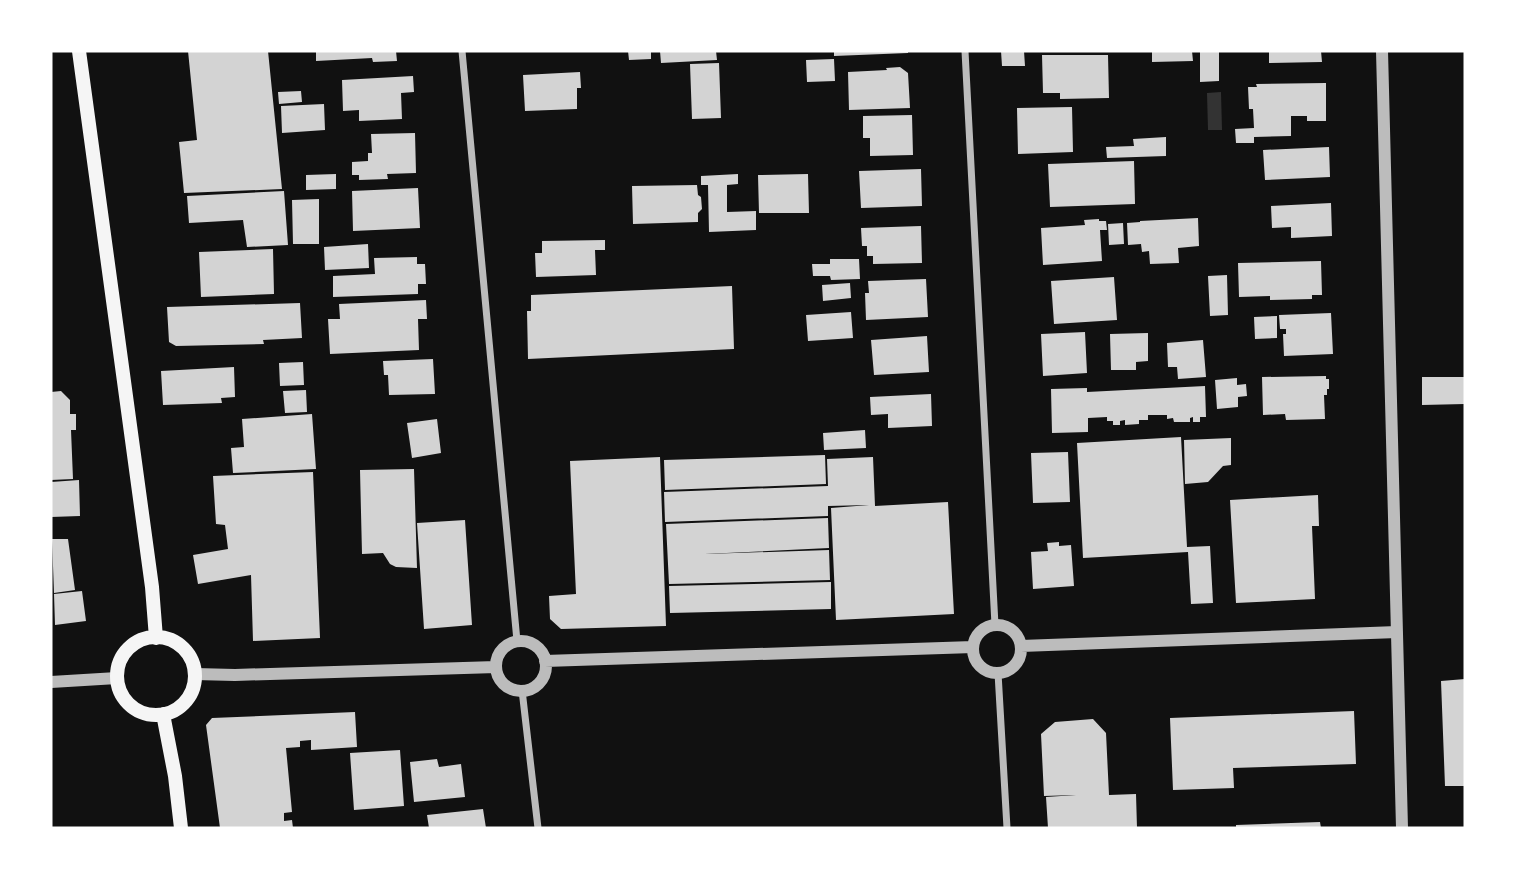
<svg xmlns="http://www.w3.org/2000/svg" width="1516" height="879" viewBox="0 0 1516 879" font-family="Montserrat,sans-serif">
<rect width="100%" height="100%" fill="#111"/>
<path fill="#333" d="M1221,92L1222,130H1208L1207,93Z"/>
<path fill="#d3d3d3" d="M188,51H268L282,189L184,193L179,142L197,140Z
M316,51H396L397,61L373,62L372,58L316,61Z
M628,51H651V59L629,60Z
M660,51H716L717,60L661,63Z
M834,51H908V53L834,56Z
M1001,51H1024L1025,66H1002Z
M1152,51H1192L1193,61L1152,62Z
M1200,51H1219V81L1200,82Z
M1269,51H1321L1322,62L1269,63Z
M1042,55H1108L1109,98L1060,99V93H1043Z
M834,59L835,81L807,82L806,60Z
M719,63L721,118L692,119L690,64Z
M900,67L908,73L910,108L849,110L848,72L887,70L886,68Z
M580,72L581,88H577V109L525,111L523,75Z
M413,76L414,92L401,93L402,119L359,121V110L343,111L342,80Z
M1326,83V121H1307V116H1291V136L1254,137V143H1236L1235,129L1254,128L1253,109H1249L1248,87H1257L1256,84Z
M301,91L302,102L279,104L278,92Z
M324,104L325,130L282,133L281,106Z
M1072,107L1073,152L1018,154L1017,108Z
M912,115L913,155L870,156V138H863V116Z
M415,133L416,173L387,174L388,179L359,180V175H352V162L368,161V153H372L371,134Z
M1166,137V156L1107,158L1106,147L1134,146L1133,139Z
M1329,147L1330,177L1265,180L1263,150Z
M1134,161L1135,204L1050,207L1048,164Z
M921,169L922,206L861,208L859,171Z
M336,174V189L306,190V175Z
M738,174V184L727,185V212L756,211V230L709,232L708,185H701V176Z
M808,174L809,213H759L758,175Z
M697,185L698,195L701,197L702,209L698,213V222L633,224L632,186Z
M418,188L420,228L353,231L352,191Z
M284,191L288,245L247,247L243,220L189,223L187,196Z
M319,199V244H293L292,200Z
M1331,203L1332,236L1291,238V227L1272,228L1271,206Z
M1198,218L1199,246L1178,248L1179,263L1150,264L1149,251L1142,252L1141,244L1128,245L1127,223L1140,222V221Z
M1099,219V221H1106L1107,230H1100L1102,261L1043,265L1041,228L1085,225L1084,220Z
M1123,223L1124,244L1109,245L1108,224Z
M921,226L922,263L873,264V256H867V246H862L861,228Z
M605,240V250H595L596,275L536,277L535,253H542V241Z
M368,244L369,268L325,270L324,247Z
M273,249L274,294L201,297L199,252Z
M417,257V264H425L426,284H418V294L333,297V276L375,274L374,258Z
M830,259H859L860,279L831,280L830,276H813L812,264H830Z
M1321,261L1322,295H1312V299L1270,300V296L1239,297L1238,263Z
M1227,275L1228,315L1210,316L1208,276Z
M1114,277L1117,320L1054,324L1051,281Z
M926,279L928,317L866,320L865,293H869L868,281Z
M850,283L851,298L823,301L822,285Z
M732,286L734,349L528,359L527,311H531V295Z
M426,300L427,319H418L419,350L330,354L328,319H340L339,304Z
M300,303L302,338L263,340L264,344L176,346L169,342L167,307Z
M851,312L853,338L808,341L806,315Z
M1331,313L1333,354L1284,356L1283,334H1286V329H1280L1279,315Z
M1277,316V338L1255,339L1254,317Z
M1085,332L1087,373L1043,376L1041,334Z
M1148,333V361L1136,362V370H1111L1110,334Z
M927,336L929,372L874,375L871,340Z
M1203,340L1206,377L1178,379L1177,367H1168L1167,343Z
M433,359L435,394L389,395L388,375H384L383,361Z
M303,362L304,385L280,386L279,363Z
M234,367L235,397L221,398L222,403L163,405L161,371Z
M1326,376V379H1329V389H1327V395H1324L1325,419L1286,420L1285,414L1263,415L1262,377Z
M1422,377H1465V404L1422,405Z
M1237,378V385L1246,384L1247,396L1238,397V407L1217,409L1215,380Z
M1205,386L1206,417H1200V422H1193V417L1190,418V422H1174L1173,418L1167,419V415H1148V420H1139V424L1125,425V420L1120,421V425H1113V421H1107V417L1088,418V432L1052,433L1051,389L1087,388V392Z
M306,390L307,412L285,413L283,391Z
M61,391L70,400V414H76V430H71L73,479L51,480V392Z
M931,394L932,426L888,428V414L871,415L870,397Z
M312,414L316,469L233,473L231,448L244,447L242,419Z
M437,419L441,453L412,458L407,423Z
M865,430L866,448L824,450L823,433Z
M1181,437L1187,547L1210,546L1213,603L1191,604L1188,552L1083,558L1077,443Z
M1231,438V465L1223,466L1208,482L1185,484L1184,440Z
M1068,452L1070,502L1033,503L1031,453Z
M825,455L826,484L665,490L664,460Z
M660,457L666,626L561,629L550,619L549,596L576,594L570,461Z
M873,457L875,506L948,502L954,614L836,620L831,508L869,505L828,506V516L665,522L664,492L828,486L827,459Z
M414,469L417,568L396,567L390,564L383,553L362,554L360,470Z
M313,472L320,638L253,641L251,575L198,584L193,555L228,549L225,525L216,524L213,476Z
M79,480L80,516L51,517V482Z
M1318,495L1319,526H1312L1315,599L1236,603L1230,500Z
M828,518L829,548L705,554L829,550L830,580L669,584L666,524Z
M465,520L472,625L424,629L417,523Z
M52,539H68L75,590L54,593Z
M1059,542V546L1071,545L1074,586L1033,589L1031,552L1048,551L1047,543Z
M831,582V609L670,613L669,586Z
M82,591L86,621L55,625L54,594Z
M1465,679V786H1445L1441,681Z
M1354,711L1356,764L1233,768L1234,788L1173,790L1170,718Z
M355,712L357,747L311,750V740L300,741V747L286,748L292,812L284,813V821L292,820L293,828H220L206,725L212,718Z
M1093,719L1106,733L1109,795L1136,794L1137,828H1048L1046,797L1076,795L1044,796L1041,734L1055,722Z
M400,750L404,806L354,810L350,753Z
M437,759L439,767L461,764L465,797L414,802L410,762Z
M483,809L486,828H429L427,815Z
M1320,822L1321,828H1236V825Z"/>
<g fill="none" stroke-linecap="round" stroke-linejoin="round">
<path stroke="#bcbcbc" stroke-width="7" d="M462,51L517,641
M965,51L995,625
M998,673L1007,828
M522,690L538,828"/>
<path stroke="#bcbcbc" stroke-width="12" d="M1382,51L1402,828
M973 649a24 24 0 1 1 48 0a24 24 0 1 1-48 0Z
M496 666a25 25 0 1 1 50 0a25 25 0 1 1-50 0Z
M1021,646L1397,632
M545,661L973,647
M195,674L235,675L496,667
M51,682L117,678"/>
<path stroke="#f5f5f5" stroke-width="14" d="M79,51L152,587L156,638
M117 676a39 39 0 1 1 78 0a39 39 0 1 1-78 0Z
M163,714L175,776L181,828"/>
</g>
<rect width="1516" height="879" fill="none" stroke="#ffffff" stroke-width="105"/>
</svg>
